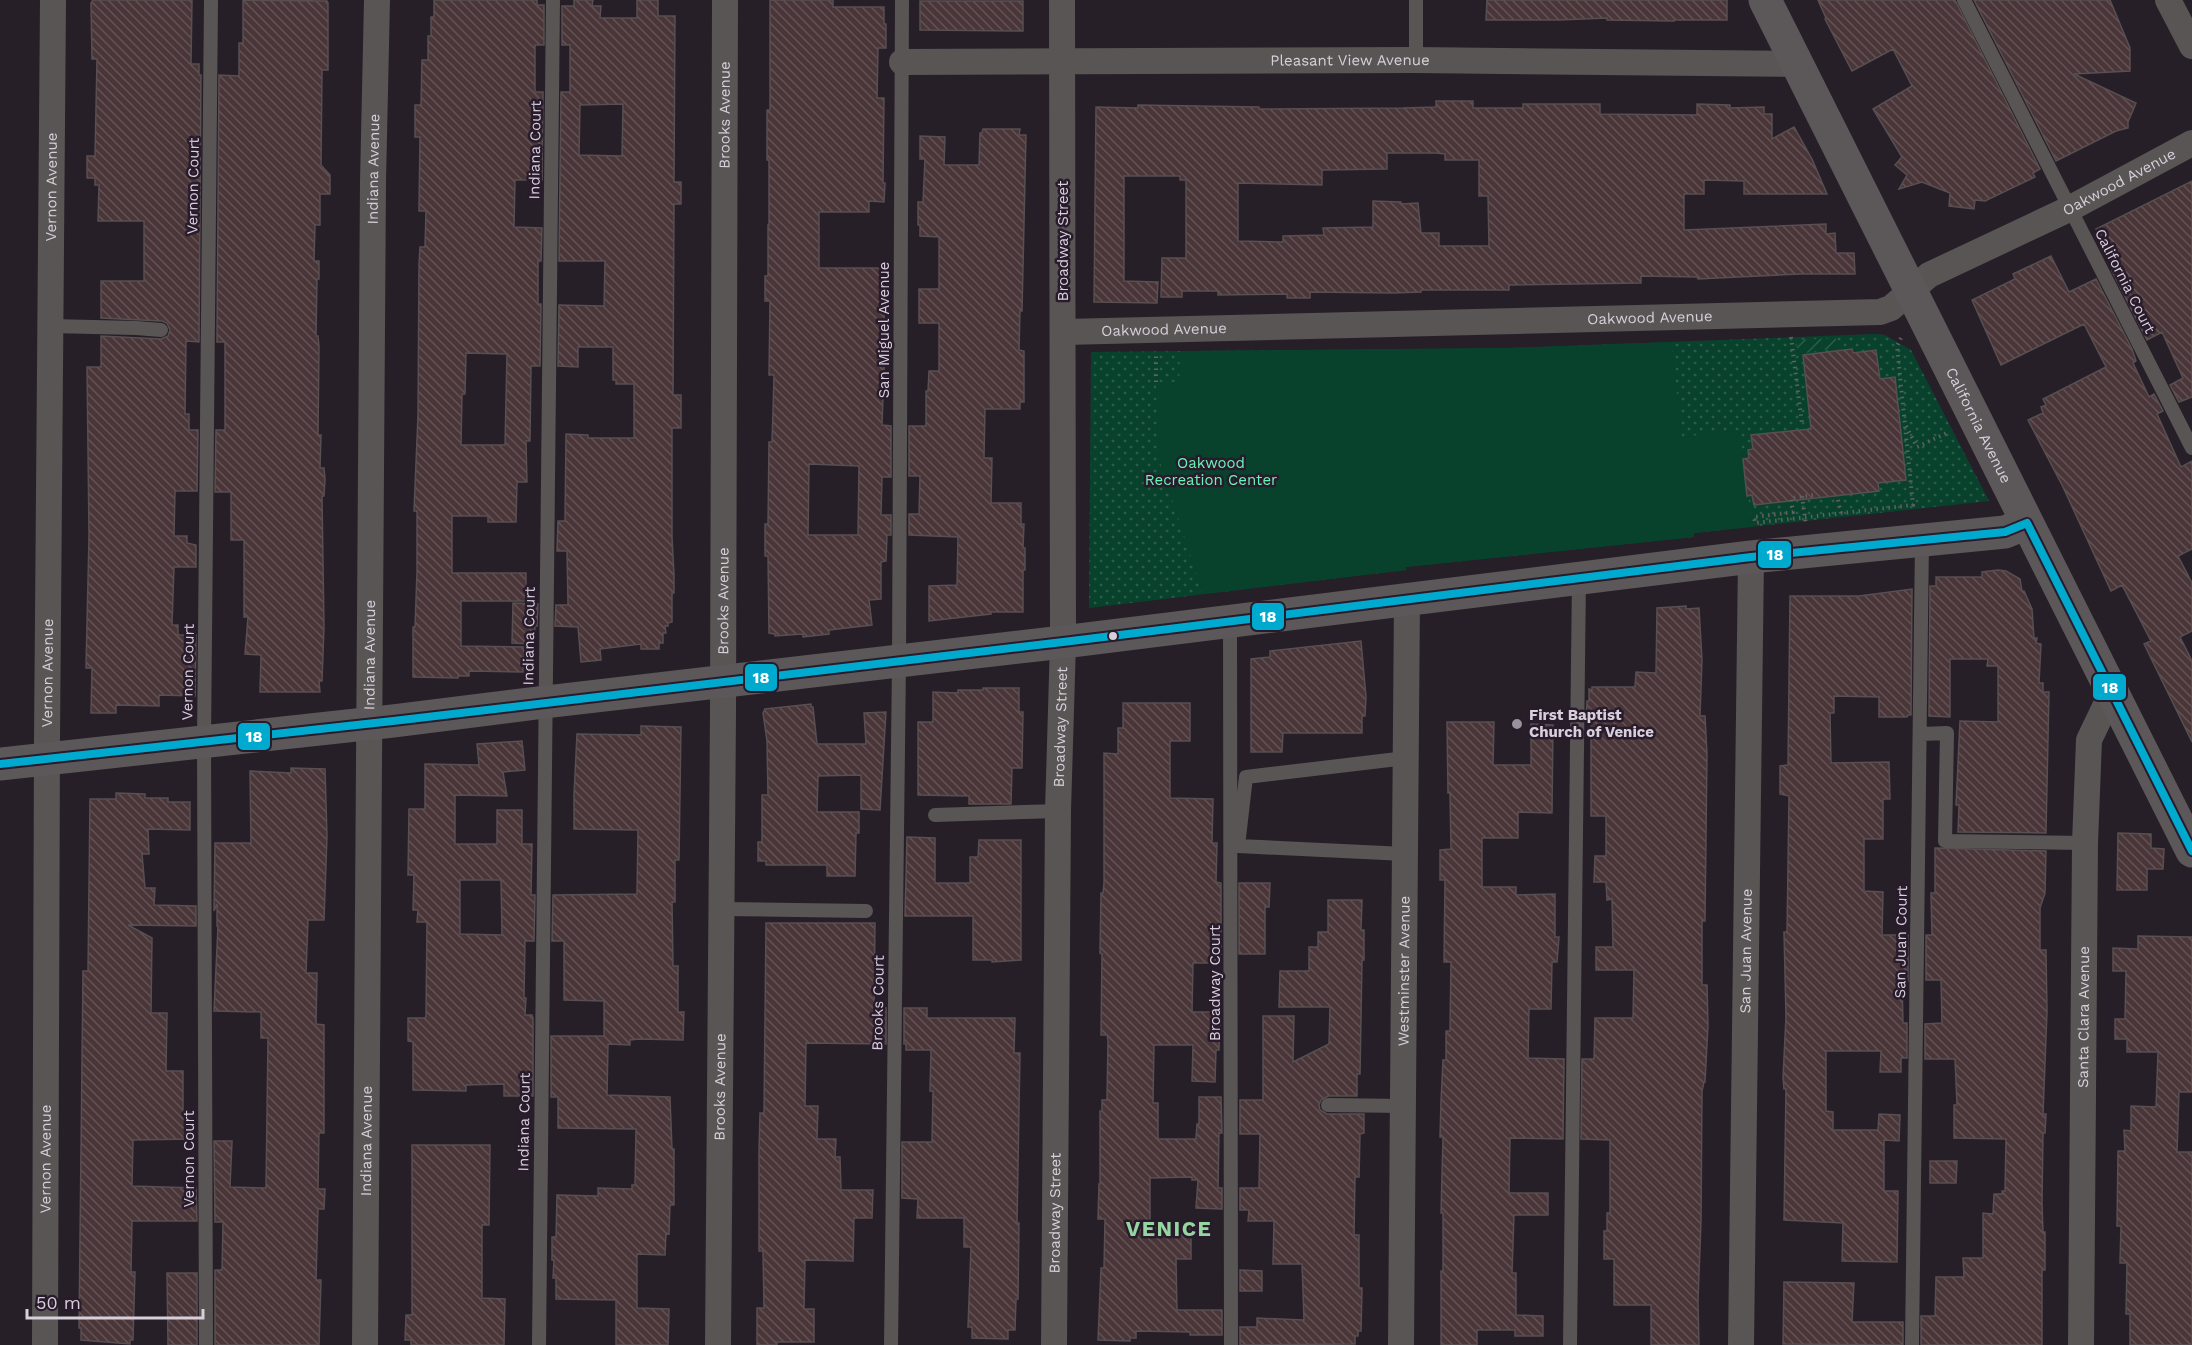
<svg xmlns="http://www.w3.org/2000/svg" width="2192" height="1345" viewBox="0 0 2192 1345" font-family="'Work Sans',sans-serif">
<defs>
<pattern id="grass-dots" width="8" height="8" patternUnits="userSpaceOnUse" patternTransform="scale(1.5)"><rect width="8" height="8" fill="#08422d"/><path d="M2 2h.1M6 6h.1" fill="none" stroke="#2b5c4b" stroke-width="1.8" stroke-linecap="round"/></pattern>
<pattern id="garden-furrows" width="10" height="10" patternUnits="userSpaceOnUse" patternTransform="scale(1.5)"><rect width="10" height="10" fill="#08422d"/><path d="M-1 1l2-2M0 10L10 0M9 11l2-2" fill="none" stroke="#2b5c4b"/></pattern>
<pattern id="building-back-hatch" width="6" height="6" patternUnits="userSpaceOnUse" patternTransform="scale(1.5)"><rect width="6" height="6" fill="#4a3638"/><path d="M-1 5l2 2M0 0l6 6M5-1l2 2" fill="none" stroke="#635254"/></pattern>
</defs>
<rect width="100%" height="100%" fill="#261f28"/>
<path fill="url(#grass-dots)" d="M1875,334L1885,335L1911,350L1989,501L1694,533V537L1406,567V570L1089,608L1091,352L1509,348Z"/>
<path fill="url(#garden-furrows)" d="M1836,338V348L1798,354L1796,340Z"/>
<path fill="#08422d" d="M1671,342L1682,437L1740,430L1752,527L1694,533V537L1406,567V570L1203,594L1159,459L1156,382H1179L1180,351L1509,348Z"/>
<path fill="url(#building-back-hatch)" stroke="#584f52" stroke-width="1.5" fill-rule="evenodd" d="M93,0H192L191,64H199V75H201L199,342L186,341L185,414H189V430H198L197,491H175L174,536H187V543L196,545V567H174L172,625H178V635H196L195,696L159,695V706L116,705V713H91L92,668H86L89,536L87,367H101V336L161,339L168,336L170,330L167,323L162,321L101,318V281H144V221H98L99,185H95V178H87V156H95L97,59H92L91,3Z
M243,0L327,1L328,3V70H322L321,165L330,175V194H320V225H315L314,261H319V279H317L316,336H318L319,346L318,435H321L320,468H324L325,479L324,496H322L324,627L322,681H319L320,692H260L261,655L245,654L248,617H244V540H231V492H215L216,430H225V342H217L219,75L239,76V43H243Z
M434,0H537V5H544V45H535V92H543L542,180H515L514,227L542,228L541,261H538V304H541L540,366H531L530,441H526L527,482H517L516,522H488V516H452V573H526V601H461V646L524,647L523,672L469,671V676H458V678L413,677V627H415L417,572V511H414L418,415L419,264L420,247H425L426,211H419L420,137H415V105H421L422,60H428V36H431V17H434ZM466,353L507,354L505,445H461L462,394H465Z
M574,0H593L592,6H601L600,18H637V0H658V16H675L674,182H681V204H674L673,395H681V428H672V537L674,575V593H672V622L668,623V626H665L666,633H663V643H659V649H641V644L600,649L601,660L581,662L578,627L555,626L556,605H568L567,551H557L558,521H565L566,434L588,435V438H634V384H616V380H613V347H578V367L558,366L559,305L604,306L605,261H559L561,92H570V45H562V6H574ZM623,104L622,156L579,155L580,105Z
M770,0H833V7H884V24H886V48H878L877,98H884L883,183H885L884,202L869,201V212H819V268H881V309H884L885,343L882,425L891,426V477H882L881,515H891V535H887L886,561L881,562V599L869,600L872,625L829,630V634L803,637V634L775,636V634L769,633L768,556H765V524H768L769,442H772L773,412L774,375H769L770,301H765V276H768V225H769V160H767V110H770ZM809,464L859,466L858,535H808Z
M1487,0H1727V20H1674V21L1607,20V18L1559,20H1486Z
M1818,0H1955L2040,169L2033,173L2035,177L1985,201L1975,200L1974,209L1949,206L1950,193L1922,182L1899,189L1907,175L1895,165L1902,157L1873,109L1912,86L1893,49L1852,71L1825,19L1826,18Z
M1974,0H2110L2130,48V71L2074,74L2136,103L2128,122V128L2116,131L2056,161Z
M920,1H1023V31L920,30Z
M1436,101H1473V108H1523V104H1600V114L1697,115V104L1730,105V108L1764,107V114H1772V139L1794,127L1812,159L1827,194H1744V181L1704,180V194H1684V230L1826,224V234L1835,233L1836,253H1854L1855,274H1800L1698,279L1697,277L1641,276V283L1509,285V290H1421V292L1392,293L1310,292V298H1287V294L1218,295V291H1182V297H1161L1162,258H1186V180H1180V176H1124V281L1158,282L1157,303L1094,302L1096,107L1138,108V105L1259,107V109L1403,108L1436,107ZM1387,153H1436L1445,154V160H1479V196H1488L1489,246H1439V233H1421L1418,203L1401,204V202L1373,201V227L1323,228L1324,235L1283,236V242L1238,241V183L1322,185V170L1387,169Z
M983,129H1020L1019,135H1026L1022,311H1020L1019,350L1024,351V402H1020V409H985L984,458H992L991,503H1021V524H1024L1023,548H1025V570H1023V612H991V614L929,621V586L957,585L958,537L909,535V514H919L920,476H909V426H926V391H928L929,371H939V323H919V289H939V237L920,236V225H918V202H923L925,159H920V136L945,137L944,165H979L980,133H982Z
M2192,181V397L2179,402L2170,385L2183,378L2162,332L2147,340L2112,271L2116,269L2096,229Z
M2051,256L2069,292L2096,279L2132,349L2136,361L2133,363L2149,397L2154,394L2163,411L2157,414L2181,467L2192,461V549L2178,556L2192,583V631L2180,637L2192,661V742L2144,644L2151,641L2122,585L2111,591L2063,487L2028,420L2043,413L2041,407L2046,405L2043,399L2106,367L2084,324L2001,365L1972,300L2015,279L2013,274Z
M1852,349L1853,353L1876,350L1880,379L1895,377L1906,480L1878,483L1879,491L1754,505L1752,495L1747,496L1743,459L1749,458L1748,450L1753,449L1751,435L1811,429L1803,355Z
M1998,570L2006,571L2020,579L2022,591H2024L2032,609L2034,638H2037L2036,643L2041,644L2039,683H2043V692H2049L2046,833L1958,832L1959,805H1956L1960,721L1998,722V666H1987L1988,659H1950V717L1929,716L1930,586H1936V577H1982V572Z
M1912,589L1911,715H1908L1907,717H1879V697L1834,696V713H1830L1831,763L1889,762L1890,799H1883V839H1864V891L1883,892L1882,935H1908V981H1902L1903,1023H1907V1058H1901V1072H1880L1881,1051H1826V1111L1833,1112V1130H1878L1879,1114L1900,1115L1899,1141L1884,1140V1191H1898L1897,1262L1842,1261L1843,1223L1784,1220L1786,1089H1784L1783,1078L1786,1017L1784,932H1787L1789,796L1780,794V766L1788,765L1790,596H1859Z
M513,603L538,604L537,626H535L534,644L512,643Z
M1686,606V609L1699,608L1702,660L1700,716H1705L1707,754L1705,921H1702V985H1707L1708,1025L1705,1082H1704L1702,1091L1701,1221L1698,1301L1699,1345H1651V1305H1614V1259H1604V1231H1607V1213H1610V1140L1581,1139L1582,1059H1594L1595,1018H1633L1634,970H1596V947H1613L1612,899L1607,900L1606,882H1594L1595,856H1606V816H1591V721H1586L1587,701H1589V689L1592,690V687H1635L1636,672L1656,673L1657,608Z
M1361,641L1366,697L1365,716H1362V733H1283L1282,752H1251V659L1270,657V651Z
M983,688H1019V712H1023L1022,768H1012L1011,804H969V796L918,795V722H933V692L958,693V690H983Z
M1123,703H1190V741H1170V798L1213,799L1212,843H1217L1216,882L1221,883V954H1216L1215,963H1193L1192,1012H1220L1219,1050H1216L1215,1082L1192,1081L1193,1045H1154L1153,1103H1158V1139H1196L1197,1124H1199V1097H1221L1222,1133H1219L1218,1188H1222V1209L1196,1208L1198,1180H1192V1177L1150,1178V1226L1191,1227V1259H1176L1177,1310H1222V1335H1190V1332L1136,1331V1338H1130V1341L1098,1340L1101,1268H1104L1105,1219H1098L1099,1184H1100V1111H1102V1100H1107L1108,1040L1107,1035H1101L1102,954L1100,953L1101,893H1103L1104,883V753L1118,754V728H1123Z
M811,704V707H813L817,744H866L864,713L886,712L880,810L861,809V775L818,776L817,812H859V833H856L855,876H827V865H766V861H758V842H762V795H768L767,741L763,713L765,709Z
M1447,722H1494L1493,765H1531V724L1553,725L1552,813L1518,812V838H1482V887H1516V895L1555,894V937H1559L1557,962H1552L1551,1009H1529L1528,1058L1564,1059L1563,1139L1510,1138L1509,1193H1548V1215H1514L1512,1273H1516V1315L1543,1316V1336H1515V1330H1477V1345H1441V1271H1443V1213H1441L1443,1137H1440L1441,1101L1443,1060H1446V1031H1450L1451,962H1444L1445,880H1440V850L1451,849L1450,793H1448Z
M641,726L681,727L679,860H675V902H672L673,966H678V1012H684L683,1040L640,1039L630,1040V1045L608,1044L607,1095L670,1097L672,1149H674V1205H670L669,1234L666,1233L665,1255L637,1254V1308L669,1309L668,1345H616V1300L556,1299V1278H553L554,1260H552V1237H556L557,1195L598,1196V1188L632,1189V1185H635L636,1129L558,1128V1097H551V1036H604V1001L564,1000V941H552L553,895L637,894L638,830L574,829V795L577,734L641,735Z
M522,741L525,770L503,772L507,796L455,795V844H497V810H522V844H532L531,895H535L534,941H525L524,998H526L525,1015H532L533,1018V1096H504V1084L466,1085V1091L413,1090V1042L408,1041V1018H425L426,1016L427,922H417L418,910H413L414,875H408L409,809H425V764L479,765L477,744ZM460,880H501L502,935L460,934Z
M291,768L325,769L327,836L324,920H308L306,973H317L316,1024L324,1025V1133H319L318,1189H325L324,1209H318L316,1280H321L319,1345H215V1270H222L223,1222H215L214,1141H232L230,1187L266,1188L268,1038H261V1012L214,1011L218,926H217V904L214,911L215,843H251L250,771L291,773Z
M116,793L145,794V798H168V802H190V830L148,829L149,854H142L145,888H155L154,905L196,906V926L128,925L152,938L151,1013H167L166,1071H183V1112H190L191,1139L133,1140L132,1186L196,1188L197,1221H132L131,1272H135L133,1340H130V1344L81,1340V1328H79L83,971H88L90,799H116Z
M2118,833L2151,834V848L2164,849L2163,869H2147V890H2117Z
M907,837L935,838V883H970V857H978L979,840H1021V960L992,962V960H973V916H905Z
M1935,848L2046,851L2045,893L2040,908V950H2046L2047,1012L2043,1114H2046L2045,1133H2043L2042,1204L2043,1232H2045V1270H2042V1345H1921V1316H1935L1936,1277H1964L1963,1258H1983V1213L1993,1214L1994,1194H2002V1191H2005L2006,1139L1954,1138V1105H1957L1955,1059H1925V1024L1942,1023L1941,980H1926V935H1932L1931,893H1935Z
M1239,883H1270L1269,907H1265V954H1239Z
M1328,900H1362L1361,930H1364V960H1362L1360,1074H1357V1096H1328L1321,1100L1319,1105L1320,1110L1327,1114H1364V1133L1360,1134L1359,1177H1355L1354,1235H1359V1288H1362L1361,1331H1358V1336H1355V1344L1240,1345V1327H1257V1318L1304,1320L1302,1264H1273L1274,1221H1248L1249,1210H1240V1188H1259L1260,1134H1240V1100H1263V1016H1294L1293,1062L1329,1044L1330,1007H1279L1280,971H1309V947H1318V932H1328Z
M766,923H875L874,1008H886V1044L806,1043L805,1106H818L817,1139H836L835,1157H840L841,1190H873L872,1218H854L853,1261L805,1260L804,1309H814V1342H777V1345H757V1308H764L763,1251H759V1152L760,1113H764Z
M2138,936L2192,937V1092H2179L2177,1152H2192V1345H2130V1314H2126L2127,1263H2120L2121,1226H2117L2118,1151H2125L2124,1130L2131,1131V1106L2156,1107L2158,1052H2127V1039H2115V1019H2125L2126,971H2113V948L2138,949Z
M904,1008H927V1018H1015L1014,1053H1020L1017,1223H1019L1018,1299H1016L1015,1330H1008V1339L972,1338V1327H968L971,1247H964V1218H917L918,1199L902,1198V1142H932L933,1091H930L931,1050H906V1044H904Z
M412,1145H490L489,1225H482V1298L505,1299L504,1345H411V1340H405L406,1315H412Z
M1930,1161H1957L1956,1183H1930Z
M1240,1270L1262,1271V1291H1240Z
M167,1273H197V1345H168Z
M1784,1282L1854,1283L1852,1322H1903V1345L1783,1344Z"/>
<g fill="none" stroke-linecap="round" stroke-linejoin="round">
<path stroke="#636061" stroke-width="4" stroke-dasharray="1.5 4.5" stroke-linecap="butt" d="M1791,337L1802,424
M1156,382V352
M1906,426L1917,447L1949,432
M1813,495L1791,498L1793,512L1754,517L1755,523L1913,505L1897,346L1903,334
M1802,496L1806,525
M1838,500L1841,513"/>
<path stroke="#595554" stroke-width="14" d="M1964,0L2192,448
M1416,60V0
M50,326L136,328L161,330
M1230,621L1231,1345
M1921,734L1947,733L1945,841L2085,843
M935,815L1058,811
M1405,854L1238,846L1246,777L1406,758
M721,909L866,911
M1328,1105L1403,1106
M206,1345L204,741L211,0
M539,1345L553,0
M891,1345L899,661L902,0
M1570,1345L1579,577
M1912,1345L1922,540"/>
<g stroke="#595554" stroke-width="26">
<path d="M2168,0L2192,46"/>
<path id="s1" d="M902,62L1416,60L1797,64"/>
<path id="s2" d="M1064,332L1880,312L1891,308L1929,275L2069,209L2192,143"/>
<path id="s3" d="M45,1345L47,739L53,0"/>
<path id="s4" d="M365,1345L373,181L377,0"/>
<path id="s5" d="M718,1345L723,713L725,0"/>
<path id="s6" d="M1054,1345L1058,811L1063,642L1062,0"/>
<path id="s7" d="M1401,1345L1407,598"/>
<path id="s8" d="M1741,1345L1751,557"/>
<path id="s9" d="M2081,1345L2085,843L2089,740L2112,692"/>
</g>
<g stroke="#5c5758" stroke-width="33">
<path id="s10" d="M1765,0L2192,851"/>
<path d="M0,764L393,721L545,702L1063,642L1751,557L2005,532L2027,523"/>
</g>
<g stroke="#281b2c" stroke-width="12">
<path id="bus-1" d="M2027,523L2192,851
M0,764L393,721L1063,642L1751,557L2005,532L2027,523"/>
</g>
<use href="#bus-1" stroke="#00a9ce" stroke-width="8"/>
</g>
<circle fill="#d7cfda" stroke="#281b2c" stroke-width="2" cx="1113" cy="636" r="5"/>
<circle fill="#99919c" stroke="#281b2c" stroke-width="2" cx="1517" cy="724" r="6"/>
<g text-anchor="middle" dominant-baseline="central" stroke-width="5" stroke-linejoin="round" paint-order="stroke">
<g font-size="15" fill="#d7cfda" stroke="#281b2c">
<text stroke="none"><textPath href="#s1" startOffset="448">Pleasant View Avenue</textPath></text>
<text stroke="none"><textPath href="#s5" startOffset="1230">Brooks Avenue</textPath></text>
<text transform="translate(535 150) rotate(-89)">Indiana Court</text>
<text stroke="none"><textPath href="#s4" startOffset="1176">Indiana Avenue</textPath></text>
<text stroke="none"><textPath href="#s2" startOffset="1090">Oakwood Avenue</textPath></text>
<text transform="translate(193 186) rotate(-89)">Vernon Court</text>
<text stroke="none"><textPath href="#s3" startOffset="1158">Vernon Avenue</textPath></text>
<text transform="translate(1063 241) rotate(-90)">Broadway Street</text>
<text transform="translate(2125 281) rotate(63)">California Court</text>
<text stroke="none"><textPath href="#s2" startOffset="586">Oakwood Avenue</textPath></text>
<text stroke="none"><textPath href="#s2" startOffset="100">Oakwood Avenue</textPath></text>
<text transform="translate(884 330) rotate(-90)">San Miguel Avenue</text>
<text stroke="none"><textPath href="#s10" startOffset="476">California Avenue</textPath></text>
<text stroke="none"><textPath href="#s5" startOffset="744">Brooks Avenue</textPath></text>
<text transform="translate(529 636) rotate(-89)">Indiana Court</text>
<text stroke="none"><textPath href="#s4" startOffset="690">Indiana Avenue</textPath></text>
<text stroke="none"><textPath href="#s3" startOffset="672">Vernon Avenue</textPath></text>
<text transform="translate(188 672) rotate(-89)">Vernon Court</text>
<text stroke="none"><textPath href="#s6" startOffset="618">Broadway Street</textPath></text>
<text transform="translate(1901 942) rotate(-89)">San Juan Court</text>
<text stroke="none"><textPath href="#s8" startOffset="394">San Juan Avenue</textPath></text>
<text stroke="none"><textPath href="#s7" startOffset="374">Westminster Avenue</textPath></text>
<text transform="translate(1215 983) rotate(-90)">Broadway Court</text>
<text transform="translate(878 1003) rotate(-89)">Brooks Court</text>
<text stroke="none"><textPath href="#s9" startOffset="328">Santa Clara Avenue</textPath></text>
<text stroke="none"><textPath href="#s5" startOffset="258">Brooks Avenue</textPath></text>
<text transform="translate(524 1122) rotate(-89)">Indiana Court</text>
<text stroke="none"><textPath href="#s4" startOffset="204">Indiana Avenue</textPath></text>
<text stroke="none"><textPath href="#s3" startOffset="186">Vernon Avenue</textPath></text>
<text transform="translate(189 1159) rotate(-90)">Vernon Court</text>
<text stroke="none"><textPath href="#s6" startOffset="132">Broadway Street</textPath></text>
</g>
<g font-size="15" fill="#6bf4b5" stroke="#281b2c">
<text x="1211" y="463">Oakwood<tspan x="1211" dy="17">Recreation Center</tspan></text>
</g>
<g font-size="15" font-weight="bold" fill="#d7cfda" stroke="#281b2c" text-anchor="start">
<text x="1529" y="715">First Baptist<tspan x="1529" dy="17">Church of Venice</tspan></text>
</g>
<g font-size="21" font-weight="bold" letter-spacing="1.5" fill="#95d59f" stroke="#281b2c">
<text x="1169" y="1228">VENICE</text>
</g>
</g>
<g stroke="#281b2c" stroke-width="2">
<rect x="1757" y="540" width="35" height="29" rx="6" fill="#00a9ce"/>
<rect x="1251" y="602" width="34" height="29" rx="6" fill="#00a9ce"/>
<rect x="744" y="663" width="34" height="29" rx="6" fill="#00a9ce"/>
<rect x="2092" y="673" width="35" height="28" rx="6" fill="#00a9ce"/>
<rect x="237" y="722" width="34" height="29" rx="6" fill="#00a9ce"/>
</g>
<g font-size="16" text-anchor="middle" font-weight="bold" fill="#fff">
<text x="1775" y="560">18</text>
<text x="1268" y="622">18</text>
<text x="761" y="683">18</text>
<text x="2110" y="693">18</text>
<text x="254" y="742">18</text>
</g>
<path d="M27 1309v9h176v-9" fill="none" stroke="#d7cfda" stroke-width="3"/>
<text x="36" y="1309" font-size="18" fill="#d7cfda" stroke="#281b2c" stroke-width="4.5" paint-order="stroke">50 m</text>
</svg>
